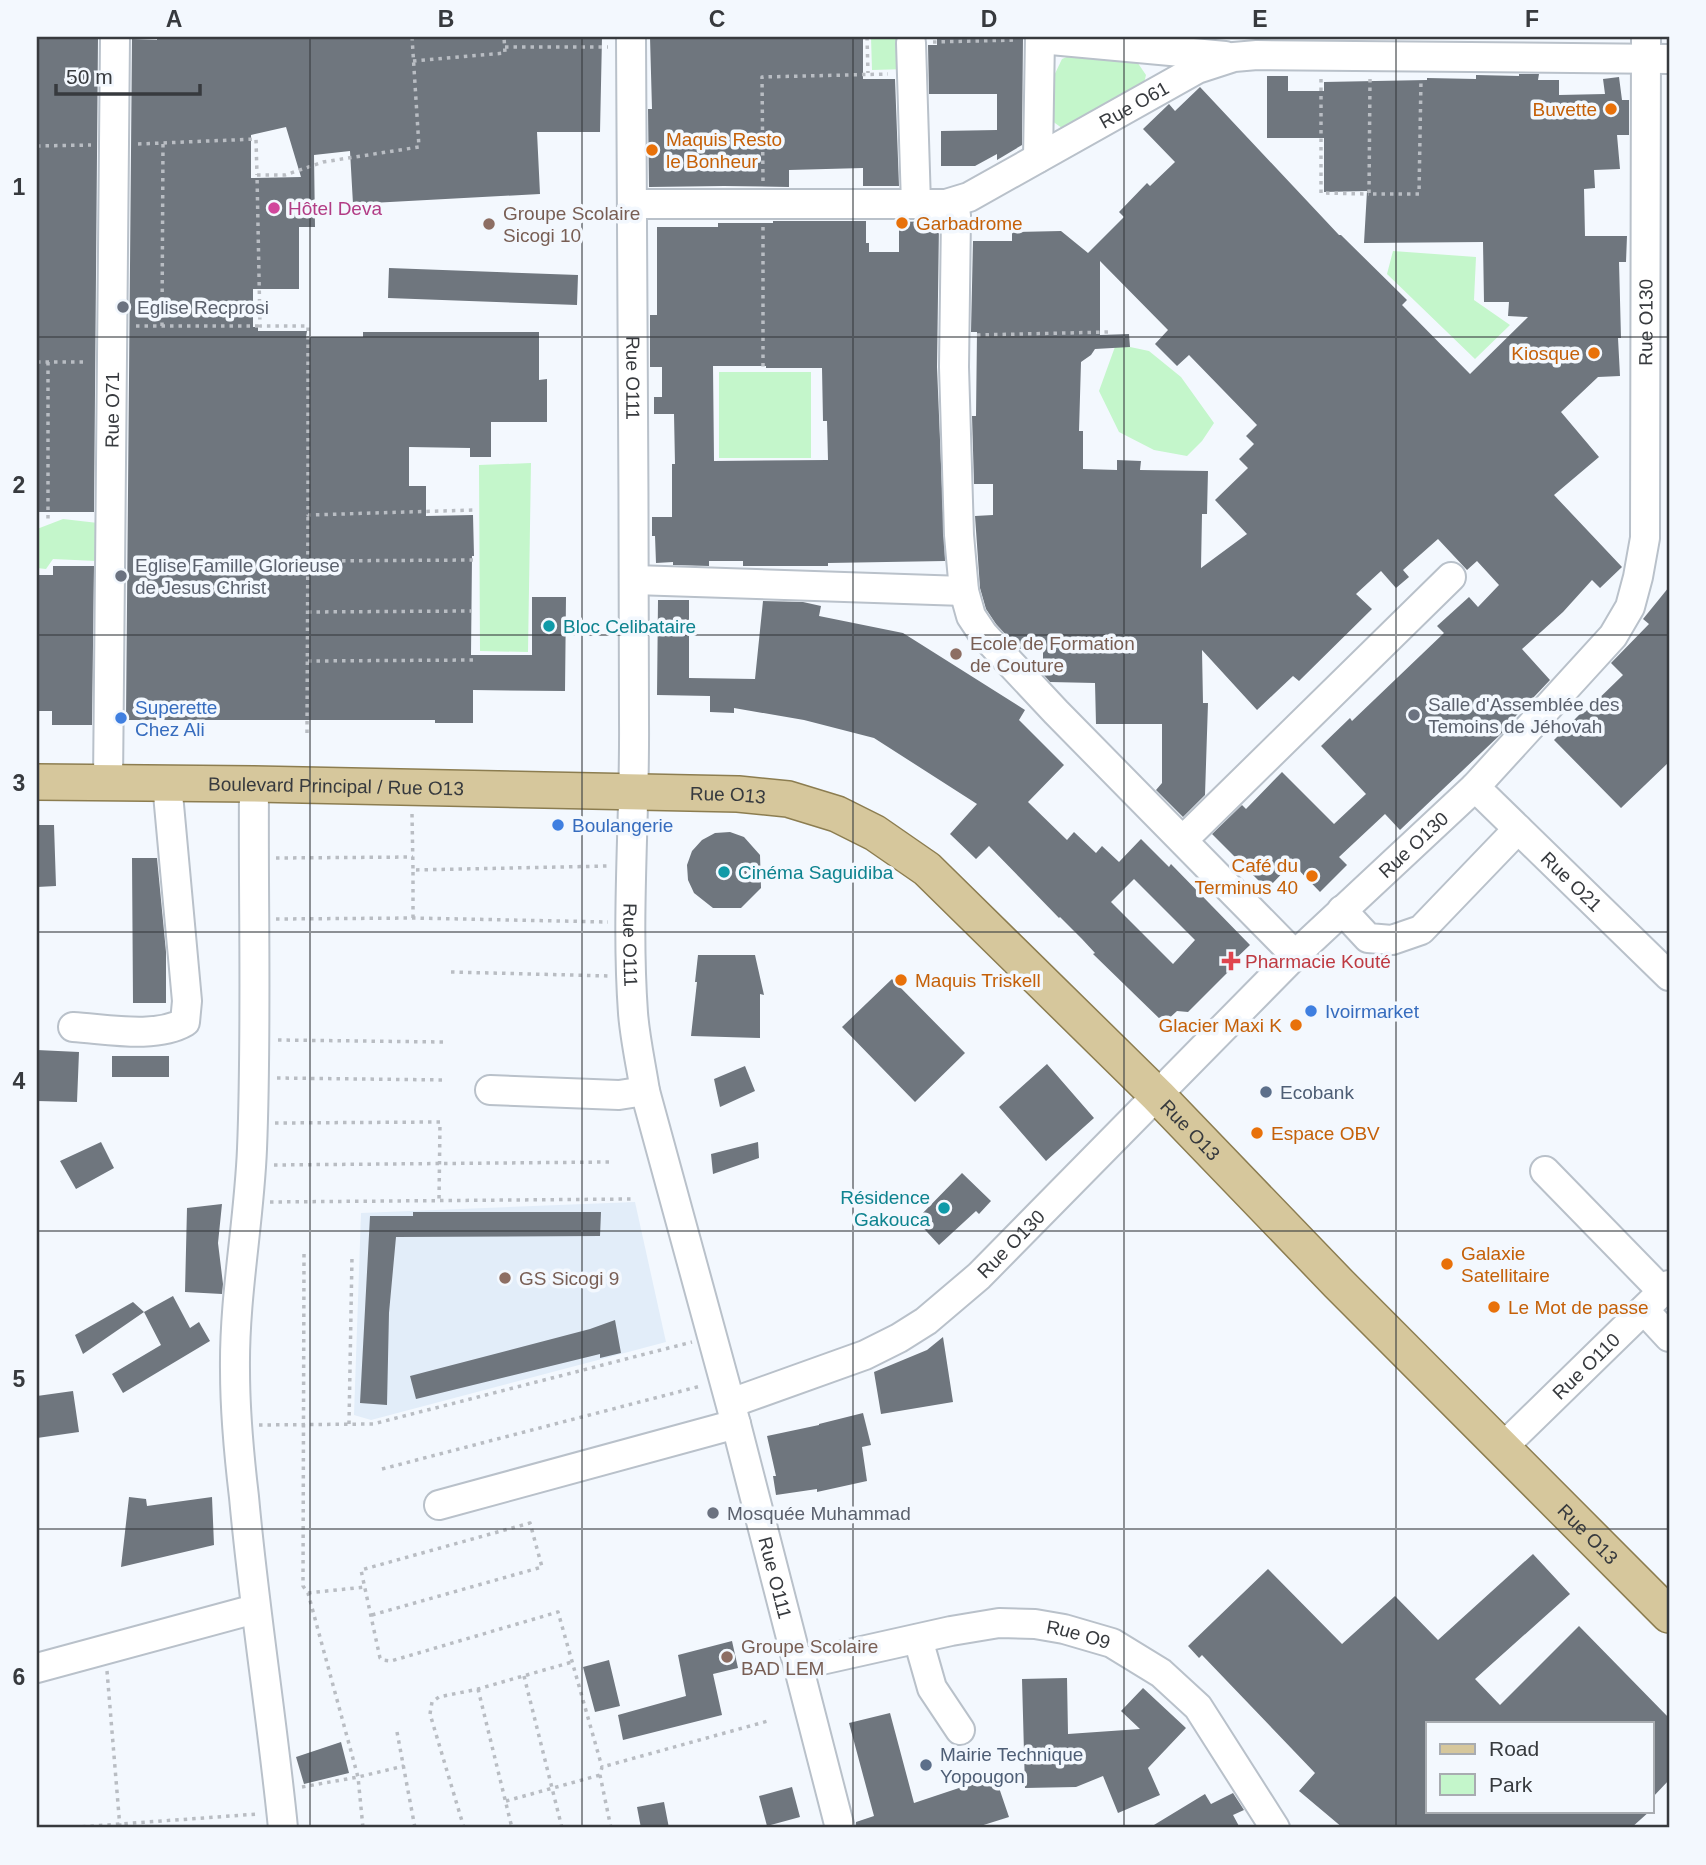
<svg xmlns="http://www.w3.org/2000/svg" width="1706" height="1865" viewBox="0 0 1706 1865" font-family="Helvetica,sans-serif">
<rect width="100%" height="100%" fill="#f3f8fe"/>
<path fill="#e2edf9" d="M635,1202L666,1342L371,1420L354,1415L361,1213Z"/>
<path fill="#c4f6cb" d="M871,37H919L907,69L872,70Z
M1086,49L1131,53L1146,75L1142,91L1066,131L1048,118L1050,84L1062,59Z
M1393,251L1476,257L1474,300L1510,325L1475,359L1387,274Z
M1116,344L1149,351L1181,377L1214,423L1202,441L1187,456L1154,450L1119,432L1099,391Z
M719,372H811V458H719Z
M531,463L528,652L480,651L479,465Z
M63,519L98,523L102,543L96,561L53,559L46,569L37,568V529Z"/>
<path fill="#6f767e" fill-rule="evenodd" d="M37,37H98L94,512H37Z
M157,37H602L600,132H537L540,194L353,204L350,151L314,155L315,227H299V289H253V327H258V331H307L306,337H363V332H539V380L547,379V422H491V457H470V448L409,447V486H426V516L473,515L474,556H472L471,655H532V597H566L565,691L473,690V723H435V720H126L132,39L157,40ZM286,127L301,177L251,178V135Z
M650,37H863V79H895L899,186H863V168L789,170V187L724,186L649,187L648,109H652Z
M937,37H1023L1022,145L997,160V154L975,166H941V131L997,130V94H929L928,45H937Z
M1519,74H1539L1538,80H1559V95L1605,94L1603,79L1619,77L1622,100H1629V135H1617L1620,169L1594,170L1595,188L1584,189L1585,236H1627L1626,262H1619L1621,338H1618L1620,376L1598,377L1561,412L1599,457L1554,495L1622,567L1600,588L1592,580L1563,612L1522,649L1550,680L1513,719L1514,720L1502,733L1400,830L1385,814L1339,857L1347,865L1320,892L1292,863L1267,889L1212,834L1242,805L1246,809L1282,772L1334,824L1366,794L1321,746L1350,718L1352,721L1444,633L1437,626L1469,597L1478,607L1499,585L1477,561L1467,570L1438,539L1403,570L1409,577L1396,588L1381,571L1356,594L1372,609L1299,681L1293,676L1257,710L1202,650L1203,703H1208L1205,795L1183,817L1156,790L1162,783V724H1096L1095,683L1050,682L1043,674V649H1019L996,624L986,609L980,588L975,516L993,515V484H974L972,416H976L977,332H971L973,241H1012V232L1061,231L1088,253L1124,217L1119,212L1147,183L1150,186L1175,162L1143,129L1169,104L1175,111L1200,87L1339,235H1341L1407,300L1402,305L1470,374L1528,317L1508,316L1509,302H1484L1483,242L1364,243L1367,191L1324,192V138H1267V76H1288V91H1324V82L1427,80V78L1476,79V75L1519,76ZM1100,261L1168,330L1155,344L1177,366L1189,355L1257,425L1246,436L1254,444L1239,459L1248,468L1215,500L1247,534L1201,568L1202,514H1207L1208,471L1140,470L1141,461L1117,460V470L1083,469V431H1079L1081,362L1091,355L1095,349L1130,347L1129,334L1100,335Z
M773,221H866V243H869V252H899V222L937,221L939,224L937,367L945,561L828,563V566H743V561H709V566L673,565V562L656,563L655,536H652V517H672V464H675L674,414H654V397H662V367H650V315H657V227H718V223H773ZM713,366H766V368H822L823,421H827L828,460L714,461Z
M389,268L578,275L577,305L388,298Z
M53,566H94L92,725H52V711H37V575H53Z
M1669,587V762L1621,808L1554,740L1584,710L1585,712L1623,675L1611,663L1649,624L1643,619Z
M658,600H689V678L755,679L763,601L803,602L821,606L819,616L903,633L1025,710L1019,720L1064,765L1028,802L1067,840L1074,832L1096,853L1102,846L1119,862L1141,839L1169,867L1171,864L1250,945L1228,966L1231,969L1188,1012L1177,1011L1164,1023L1093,954L1095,953L1082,939L1060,917L1059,918L989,846L976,859L950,834L977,804L874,738L804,720L734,708V713L710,712V696L657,695ZM1134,879L1195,940L1173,964L1111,902Z
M37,825H54L56,886L37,887Z
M730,832L744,837L760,855L761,888L741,908H713L694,893L688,880L687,865L692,851L702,840L715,833Z
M132,858H157L166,952V1003H133Z
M698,955H755L764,995L760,994V1038L691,1036L697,982H695Z
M892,979L965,1053L915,1102L842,1027Z
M37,1050L79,1052L77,1102L37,1101Z
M112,1056H169V1077H112Z
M1047,1064L1094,1118L1046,1161L999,1107Z
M745,1066L755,1091L720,1107L714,1079Z
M101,1142L114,1168L76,1189L60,1161Z
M758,1142L759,1158L713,1174L711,1154Z
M962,1173L991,1201L979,1214L976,1211L939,1245L916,1220Z
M222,1204L218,1243L223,1284L222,1294L185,1292L187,1208Z
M413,1212H601L600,1236L396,1237L389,1313L387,1405L360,1403L370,1216H413Z
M173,1296L190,1328L199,1322L210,1341L123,1393L112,1374L161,1345L144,1312Z
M133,1302L144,1312L83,1354L75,1335Z
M615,1320L621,1353L600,1358V1354L416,1399L410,1376L590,1329Z
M943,1337L953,1402L881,1414L874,1372L927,1350Z
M73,1391L79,1432L37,1438V1396Z
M863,1413L871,1445L862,1447L867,1481L817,1492V1489L776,1495L773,1476H776L767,1436L819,1425V1424Z
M129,1497L146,1499L147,1506L212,1497L214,1545L121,1567Z
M1533,1554L1570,1594L1475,1679L1500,1705L1579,1626L1669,1718V1780L1652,1798V1723H1428V1811H1650L1631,1828H1343L1299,1791L1315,1773L1202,1655L1199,1658L1188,1646L1268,1569L1342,1644L1395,1596L1438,1640Z
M732,1641L738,1668L713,1674L722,1715L623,1740L618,1715L686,1696L678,1655Z
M609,1660L620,1706L595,1712L583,1667Z
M1067,1678L1068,1734L1140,1729L1121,1711L1143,1688L1186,1728L1148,1768L1160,1795L1118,1813L1103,1776L1076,1787L1025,1788L1022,1679Z
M890,1713L914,1803L995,1776L1009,1817L974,1828H856V1822L874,1816L849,1723Z
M341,1742L349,1773L304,1784L296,1757Z
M792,1787L800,1817L767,1826L759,1796Z
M1233,1793L1244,1810L1233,1815L1240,1828H1149L1205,1794L1211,1804Z
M664,1802L669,1828H641L637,1807Z"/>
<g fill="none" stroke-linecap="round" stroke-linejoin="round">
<g stroke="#b9c1ca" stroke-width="32">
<g id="minor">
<path id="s1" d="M631,37C634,265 633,493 634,721C635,818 626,916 633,1013C635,1039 641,1065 645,1091L736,1424L840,1828"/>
<path d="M1040,39L1225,56"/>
<path d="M911,43L916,204"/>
<path d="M1038,158L1040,37"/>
<path d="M954,203L956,216L954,367L959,535L964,591L971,616L983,634L1056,712L1295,955"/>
<path id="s2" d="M634,204H946L969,197L1197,69L1234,57L1257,55L1669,59"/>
<path d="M634,580L964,591"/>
<path id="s3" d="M108,783C112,534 112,285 115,37"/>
<path d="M254,784C253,906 257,1027 252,1149C249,1223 234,1296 235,1370C235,1413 239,1455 244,1497C254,1608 272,1718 283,1828"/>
<path id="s4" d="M1475,787L1669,976"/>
<path d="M1183,840L1451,577"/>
<path d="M1342,910L1368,938L1392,940L1421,930L1518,829"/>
<path d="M73,1027C107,1029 156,1039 185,1022L187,1001L167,783"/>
<path d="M490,1090L619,1095L645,1091"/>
<path d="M1545,1171L1663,1292"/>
<path d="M1644,1310L1669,1337"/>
<path id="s5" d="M731,1403L865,1355L899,1338L926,1321L979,1276L1295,955L1475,787L1613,636L1630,607L1638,577L1645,538L1646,37"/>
<path id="s6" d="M1503,1447L1669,1285"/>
<path d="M439,1505L736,1424"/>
<path d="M918,1639L932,1688L960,1730"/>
<path id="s7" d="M799,1665L951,1631L999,1623L1035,1624L1064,1629L1112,1643L1161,1673L1198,1707L1275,1828"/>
<path d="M37,1668L255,1609"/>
</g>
</g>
<g stroke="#8c7d50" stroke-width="38">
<g id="major">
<path id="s8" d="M37,782L254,784L738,794L788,799L837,814L875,833L927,869L1158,1096L1338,1283L1669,1615"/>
</g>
</g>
<path stroke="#b9bdc3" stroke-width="3.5" stroke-dasharray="3.5 5" stroke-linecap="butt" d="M412,37L419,147L323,162L285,175H257L260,326H308V515L473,510
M867,37L868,73
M933,42L1017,40
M505,47H608
M413,61L505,53L504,37
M1321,79V193L1369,194
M1370,79L1369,194H1419L1421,79
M138,144L256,139L257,175
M37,146L91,145
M763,181L762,77L888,74
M763,227V369
M136,326H260
M162,326L163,143
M977,335L1109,332
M37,362H88
M48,362V521
M308,561L474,560
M308,612L471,611
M308,661L474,660
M307,733L308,515
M412,814L413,870
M276,858L413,857
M413,918V870L609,866
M276,919L413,918L608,922
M451,972L610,976
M278,1040L443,1042
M277,1078L445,1080
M275,1123L440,1122L439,1201
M274,1165L611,1162
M270,1202L632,1199
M304,1254L303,1586L308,1593L358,1777L363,1828
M349,1424L352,1256
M259,1425L373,1424L692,1342
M382,1469L701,1386
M308,1593L365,1587
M372,1615L542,1567L530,1523L361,1570L380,1658L383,1660L391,1661L558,1612L602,1767
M107,1671L120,1828
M524,1676L562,1828
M478,1689L512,1828
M397,1732L415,1828
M302,1787L358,1777L404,1766
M506,1801L600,1775
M65,1828L258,1814
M464,1828L430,1714L432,1702L439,1697L478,1689L572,1662
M611,1828L600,1775L602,1767L768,1721"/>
<use href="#minor" stroke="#fff" stroke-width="28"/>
<use href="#major" stroke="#d6c79c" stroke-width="35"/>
</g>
<path fill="none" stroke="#373a3e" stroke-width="2" stroke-opacity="0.55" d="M310,37V1828M582,37V1828M853,37V1828M1124,37V1828M1396,37V1828M37,337H1669M37,635H1669M37,932H1669M37,1231H1669M37,1529H1669"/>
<g fill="#e8710a" stroke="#f3f8fe" stroke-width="2.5">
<circle cx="1611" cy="109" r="7"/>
<circle cx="652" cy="150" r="7"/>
<circle cx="902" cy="223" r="7"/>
<circle cx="1594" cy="353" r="7"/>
<circle cx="1312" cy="876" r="7"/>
<circle cx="901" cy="980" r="7"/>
<circle cx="1296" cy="1025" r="7"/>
<circle cx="1257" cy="1133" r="7"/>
<circle cx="1447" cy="1264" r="7"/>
<circle cx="1494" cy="1307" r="7"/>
</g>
<circle fill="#d1479c" stroke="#f3f8fe" stroke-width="2.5" cx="274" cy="208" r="7"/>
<g fill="#8d6e63" stroke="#f3f8fe" stroke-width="2.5">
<circle cx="489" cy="224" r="7"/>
<circle cx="956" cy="654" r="7"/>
<circle cx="505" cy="1278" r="7"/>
<circle cx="727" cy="1657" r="7"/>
</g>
<g fill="#6b7280" stroke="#f3f8fe" stroke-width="2.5">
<circle cx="123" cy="307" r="7"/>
<circle cx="121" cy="576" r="7"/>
<circle cx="1414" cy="715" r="7"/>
<circle cx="713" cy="1513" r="7"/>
</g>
<g fill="#0f9aa8" stroke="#f3f8fe" stroke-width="2.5">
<circle cx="549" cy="626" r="7"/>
<circle cx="724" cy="872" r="7"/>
<circle cx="944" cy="1208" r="7"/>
</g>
<g fill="#3f7fe0" stroke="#f3f8fe" stroke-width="2.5">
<circle cx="121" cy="718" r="7"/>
<circle cx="558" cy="825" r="7"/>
<circle cx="1311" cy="1011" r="7"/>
</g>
<path fill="#e0444e" stroke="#f3f8fe" stroke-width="2.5" d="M1227.5 950.5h7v7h7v7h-7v7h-7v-7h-7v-7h7z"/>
<g fill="#5c6f8a" stroke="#f3f8fe" stroke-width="2.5">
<circle cx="1266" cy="1092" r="7"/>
<circle cx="926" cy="1765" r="7"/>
</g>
<g text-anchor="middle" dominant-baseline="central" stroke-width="7" stroke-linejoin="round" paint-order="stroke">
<g font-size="19" fill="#373a3e" stroke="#f3f8fe">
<text stroke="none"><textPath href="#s2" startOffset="525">Rue O61</textPath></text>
<text stroke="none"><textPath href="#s5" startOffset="1503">Rue O130</textPath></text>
<text stroke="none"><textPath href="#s1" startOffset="341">Rue O111</textPath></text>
<text stroke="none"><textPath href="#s3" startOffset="373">Rue O71</textPath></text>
<text stroke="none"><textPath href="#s8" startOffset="299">Boulevard Principal / Rue O13</textPath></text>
<text stroke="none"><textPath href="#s8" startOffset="691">Rue O13</textPath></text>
<text stroke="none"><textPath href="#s5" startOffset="894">Rue O130</textPath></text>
<text stroke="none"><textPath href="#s4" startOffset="135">Rue O21</textPath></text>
<text stroke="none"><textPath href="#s1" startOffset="908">Rue O111</textPath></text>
<text stroke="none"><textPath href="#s8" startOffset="1279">Rue O13</textPath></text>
<text stroke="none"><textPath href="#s5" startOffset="327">Rue O130</textPath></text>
<text stroke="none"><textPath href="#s6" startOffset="116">Rue O110</textPath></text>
<text stroke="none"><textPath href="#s8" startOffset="1846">Rue O13</textPath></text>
<text stroke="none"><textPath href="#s1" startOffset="1559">Rue O111</textPath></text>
<text stroke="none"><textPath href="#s7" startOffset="285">Rue O9</textPath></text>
</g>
<g font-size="19" fill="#c56008" stroke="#f3f8fe" text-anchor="start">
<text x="1597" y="109" text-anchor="end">Buvette</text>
<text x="666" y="139">Maquis Resto<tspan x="666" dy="22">le Bonheur</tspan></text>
<text x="916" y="223">Garbadrome</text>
<text x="1580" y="353" text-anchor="end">Kiosque</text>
<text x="1298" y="865" text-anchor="end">Café du<tspan x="1298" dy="22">Terminus 40</tspan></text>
<text x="915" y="980">Maquis Triskell</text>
<text x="1282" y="1025" text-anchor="end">Glacier Maxi K</text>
<text x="1271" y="1133">Espace OBV</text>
<text x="1461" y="1253">Galaxie<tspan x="1461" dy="22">Satellitaire</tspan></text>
<text x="1508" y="1307">Le Mot de passe</text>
</g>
<g font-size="19" fill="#b23c85" stroke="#f3f8fe" text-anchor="start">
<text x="288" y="208">Hôtel Deva</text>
</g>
<g font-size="19" fill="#785e54" stroke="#f3f8fe" text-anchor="start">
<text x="503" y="213">Groupe Scolaire<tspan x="503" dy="22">Sicogi 10</tspan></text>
<text x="970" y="643">Ecole de Formation<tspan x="970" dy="22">de Couture</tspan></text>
<text x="519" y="1278">GS Sicogi 9</text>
<text x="741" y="1646">Groupe Scolaire<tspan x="741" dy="22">BAD LEM</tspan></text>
</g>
<g font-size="19" fill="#5b616d" stroke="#f3f8fe" text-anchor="start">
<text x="137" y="307">Eglise Recprosi</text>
<text x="135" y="565">Eglise Famille Glorieuse<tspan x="135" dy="22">de Jesus Christ</tspan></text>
<text x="1428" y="704">Salle d'Assemblée des<tspan x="1428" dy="22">Temoins de Jéhovah</tspan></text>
<text x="727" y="1513">Mosquée Muhammad</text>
</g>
<g font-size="19" fill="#0d838f" stroke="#f3f8fe" text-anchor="start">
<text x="563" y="626">Bloc Celibataire</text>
<text x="738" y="872">Cinéma Saguidiba</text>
<text x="930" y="1197" text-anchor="end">Résidence<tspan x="930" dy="22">Gakouca</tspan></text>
</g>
<g font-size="19" fill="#366cbe" stroke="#f3f8fe" text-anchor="start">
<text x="135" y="707">Superette<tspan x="135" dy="22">Chez Ali</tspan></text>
<text x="572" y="825">Boulangerie</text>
<text x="1325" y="1011">Ivoirmarket</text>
</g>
<g font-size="19" fill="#be3a42" stroke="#f3f8fe" text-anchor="start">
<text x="1245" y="961">Pharmacie Kouté</text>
</g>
<g font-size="19" fill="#4e5e75" stroke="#f3f8fe" text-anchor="start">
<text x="1280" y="1092">Ecobank</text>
<text x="940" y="1754">Mairie Technique<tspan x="940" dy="22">Yopougon</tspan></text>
</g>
</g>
<rect width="1706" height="1865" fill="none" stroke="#f3f8fe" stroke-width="77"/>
<rect x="1426" y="1722" width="228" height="91" fill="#f3f8fe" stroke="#a8acb1" stroke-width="2"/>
<rect x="1440" y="1744" width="35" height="10" fill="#d6c79c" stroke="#a8acb1" stroke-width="2"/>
<text x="1489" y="1756" font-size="21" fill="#373a3e">Road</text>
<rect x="1440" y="1774" width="35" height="21" fill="#c4f6cb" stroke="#a8acb1" stroke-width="2"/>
<text x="1489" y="1792" font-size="21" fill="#373a3e">Park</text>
<path d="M56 84v10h144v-10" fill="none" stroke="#373a3e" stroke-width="3.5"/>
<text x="66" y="84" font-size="21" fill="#373a3e" stroke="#f3f8fe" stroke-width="5" paint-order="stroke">50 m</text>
<rect x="38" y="38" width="1630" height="1788" fill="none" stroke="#373a3e" stroke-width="2.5"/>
<g font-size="23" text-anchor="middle" font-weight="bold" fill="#373a3e">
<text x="174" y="27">A</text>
<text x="446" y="27">B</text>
<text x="717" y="27">C</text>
<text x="989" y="27">D</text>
<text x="1260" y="27">E</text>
<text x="1532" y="27">F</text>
<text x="19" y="195">1</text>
<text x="19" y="493">2</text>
<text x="19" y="791">3</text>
<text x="19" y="1089">4</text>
<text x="19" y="1387">5</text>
<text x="19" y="1685">6</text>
</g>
</svg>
